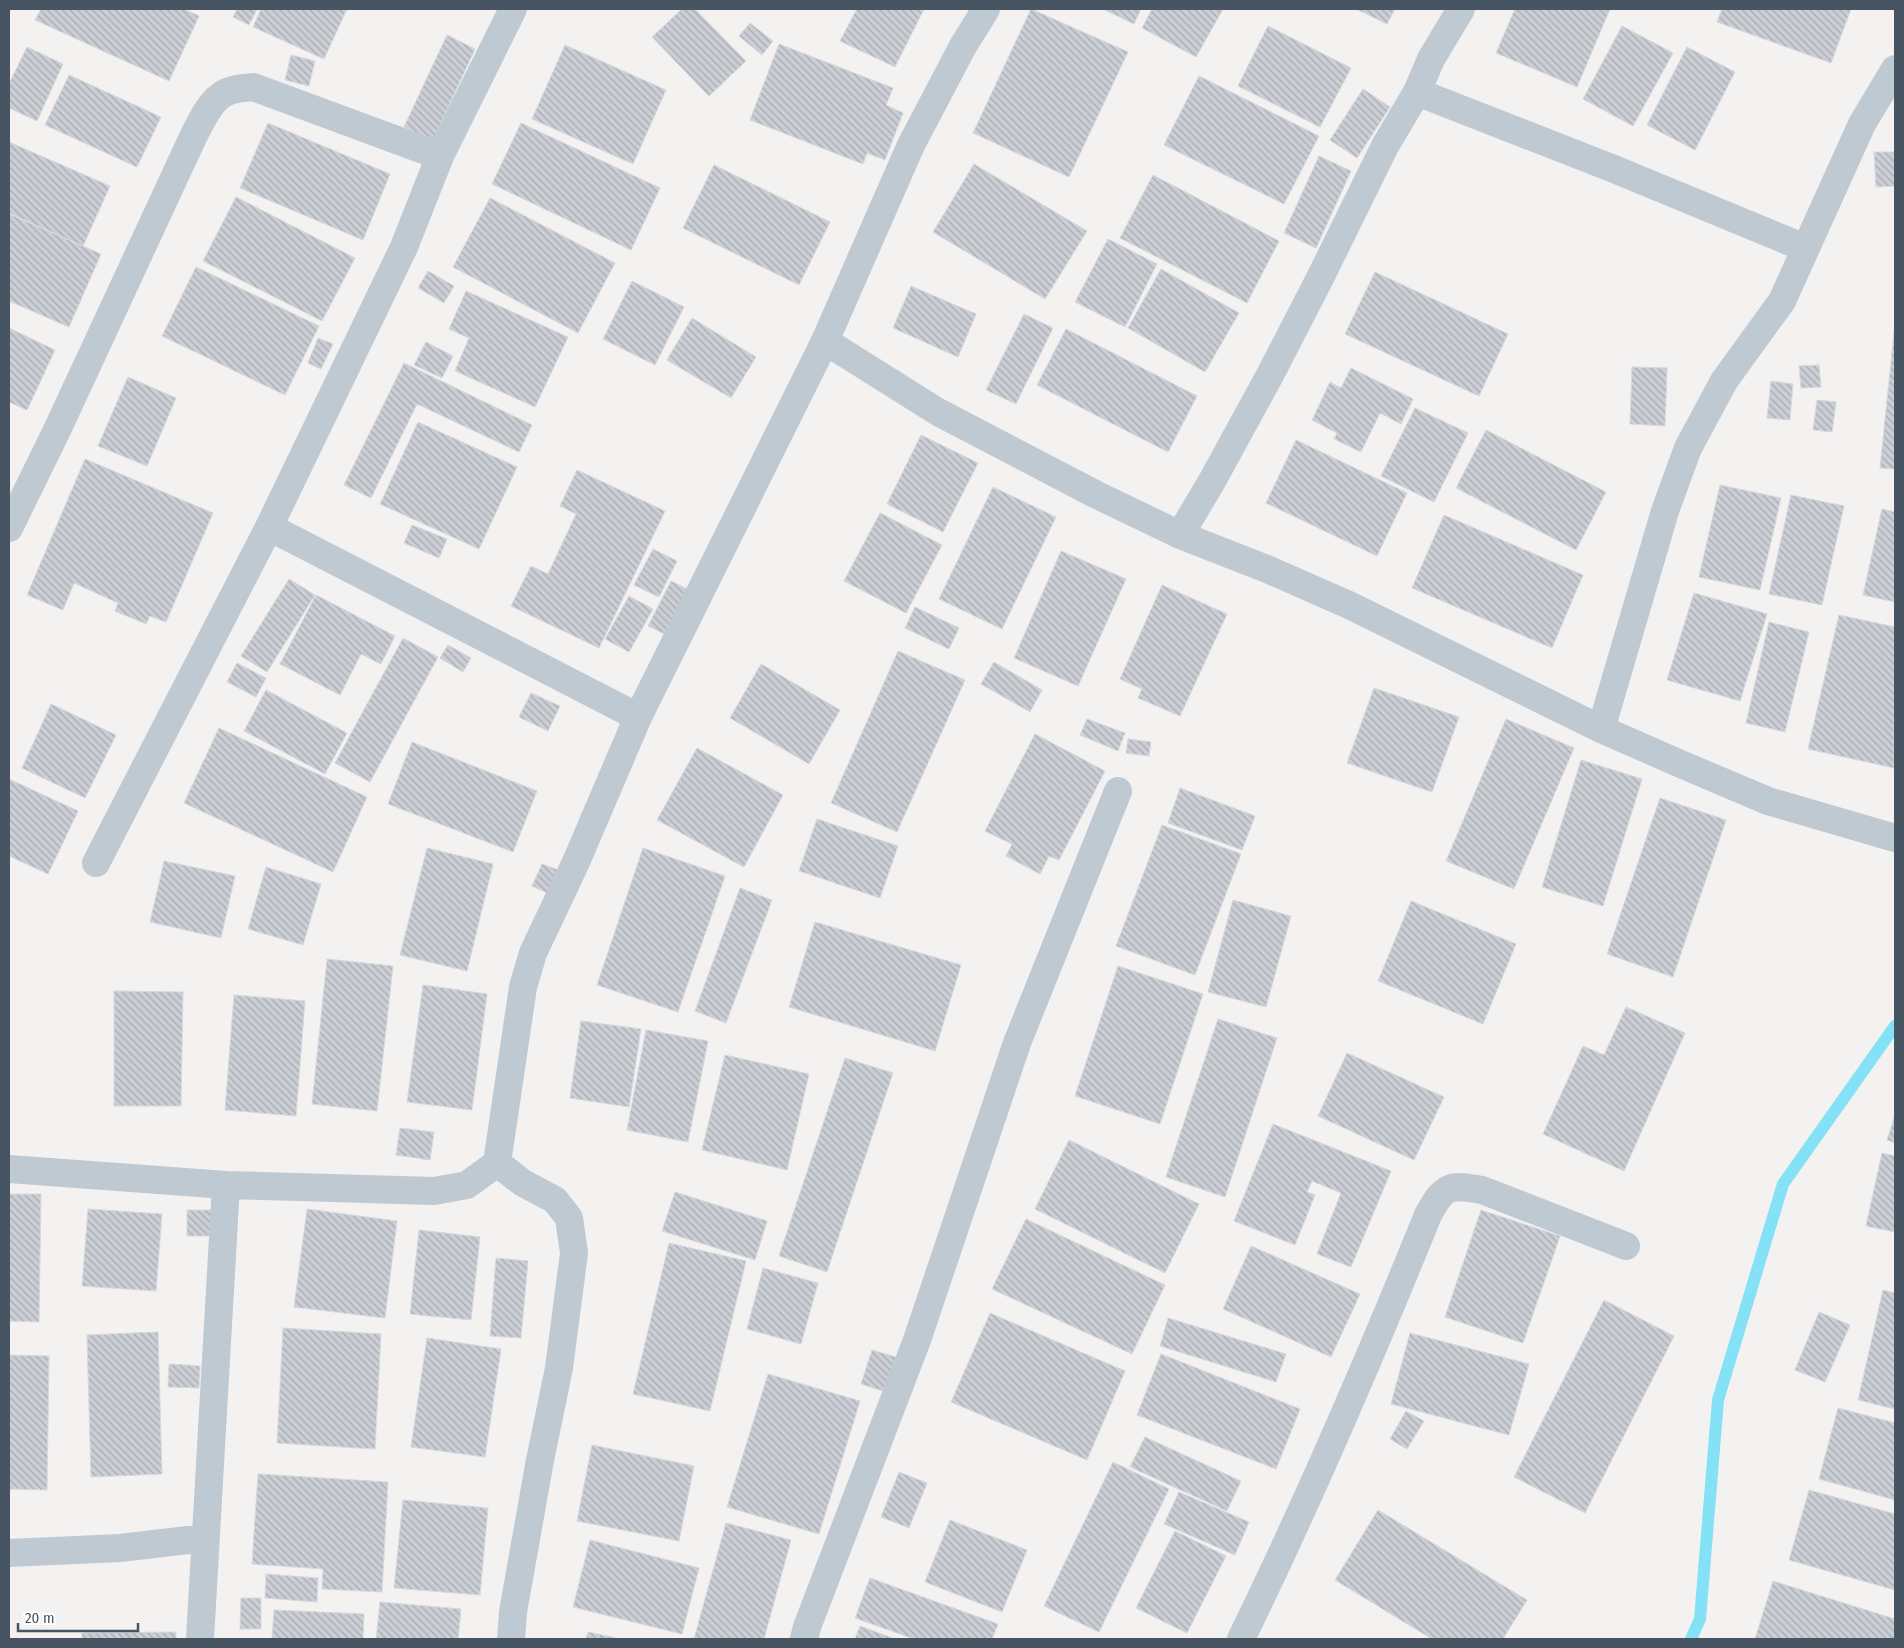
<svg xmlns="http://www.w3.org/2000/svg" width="1904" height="1648" viewBox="0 0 1904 1648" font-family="'Fira Sans Condensed',sans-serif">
<defs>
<pattern id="building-back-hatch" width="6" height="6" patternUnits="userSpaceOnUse" patternTransform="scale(1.25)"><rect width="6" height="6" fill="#cbced4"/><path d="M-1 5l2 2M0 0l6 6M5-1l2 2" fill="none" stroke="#a7aaaf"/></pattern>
</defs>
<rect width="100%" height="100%" fill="#f4f1f1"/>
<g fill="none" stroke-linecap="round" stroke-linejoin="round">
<path stroke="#85e1f6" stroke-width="12" d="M1691,1639L1700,1619L1718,1400L1783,1184L1895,1026"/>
</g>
<path fill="url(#building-back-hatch)" stroke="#d5d8de" d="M41,9H184L199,16L169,81L35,20Z
M237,9H257L249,25L233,17Z
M261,9H347L324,59L253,27Z
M682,9H695L746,61L709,96L652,37Z
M857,9H924L895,67L840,41Z
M1031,9L1128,52L1069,177L973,133Z
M1103,9H1141L1134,24Z
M1152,9H1223L1196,57L1142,28Z
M1356,9H1395L1387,24Z
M1515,9H1610L1577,87L1496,53Z
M1722,9H1851L1831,63L1717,22Z
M750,23L773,41L762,55L739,36Z
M1268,26L1351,68L1320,127L1238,86Z
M1622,26L1673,53L1633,126L1583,99Z
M447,35L475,49L433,140L404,127Z
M779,44L893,88L886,105L903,113L885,160L867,153L863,164L750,120Z
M565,45L666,90L633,164L532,119Z
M27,47L63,64L37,121L9,108V84Z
M1687,47L1735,72L1695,150L1647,125Z
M291,55L315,61L309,86L285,80Z
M69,75L161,117L137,167L45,125Z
M1199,76L1319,136L1284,204L1164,145Z
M1363,89L1390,107L1357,158L1330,140Z
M268,123L390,174L363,240L240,188Z
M521,123L660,188L631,250L492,184Z
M9,142L110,186L83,246L9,213Z
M1874,152H1894L1895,186L1876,187Z
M1319,156L1351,171L1316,248L1284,233Z
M974,164L1087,231L1045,299L933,232Z
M714,165L830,222L799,285L683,228Z
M1153,175L1279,241L1247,303L1120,238Z
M236,197L355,258L322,321L203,261Z
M490,198L615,263L578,333L453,267Z
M9,214L101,254L69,327L9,301Z
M1108,239L1157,264L1125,327L1075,302Z
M196,267L319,326L285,395L162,336Z
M1161,269L1239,313L1205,372L1128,328Z
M428,271L454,286L444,303L418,288Z
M1375,272L1508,334L1479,396L1345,334Z
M632,281L684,307L655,365L603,339Z
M911,286L976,314L958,357L893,328Z
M466,291L568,337L535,407L455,371L469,338L449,329Z
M1024,314L1053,328L1016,404L986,390Z
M692,318L756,357L731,398L667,360Z
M1895,323V469L1880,468Z
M9,328L55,350L27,410L9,402Z
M1066,329L1197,396L1168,452L1037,385Z
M318,338L333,344L321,369L308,363Z
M426,342L453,356L442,378L414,365Z
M404,363L532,425L519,452L417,404L371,498L344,485Z
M1819,365L1821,387L1801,388L1799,366Z
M1632,367L1667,368L1665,426L1630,424Z
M1351,368L1413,399L1401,424L1380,413L1361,452L1334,439L1337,433L1312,420L1330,382L1341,388Z
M128,377L176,398L147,466L98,446Z
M1771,381L1793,384L1790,420L1767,418Z
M1817,400L1836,402L1832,432L1813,430Z
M1415,408L1468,433L1434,502L1381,476Z
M418,422L517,467L479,549L380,504Z
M1486,430L1606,492L1576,550L1456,488Z
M921,435L978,463L943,532L887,504Z
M1296,440L1407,493L1377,556L1266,503Z
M85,459L213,513L166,622L150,616L146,624L115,611L118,603L74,583L63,610L27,595Z
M577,470L665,511L599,648L511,606L531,566L548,574L576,514L560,506Z
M1720,485L1781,498L1760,590L1699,577Z
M993,487L1056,517L1002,629L939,599Z
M1791,495L1844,506L1822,605L1769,594Z
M1882,509L1895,512V602L1863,595Z
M880,513L942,545L906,613L844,581Z
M1444,515L1583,575L1552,648L1412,588Z
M412,525L447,539L439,558L404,543Z
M653,549L677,561L659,597L634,585Z
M1061,551L1126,579L1078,686L1014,658Z
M289,579L315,595L267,672L241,656Z
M671,581L695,593L673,638L648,626Z
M1162,585L1227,614L1180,716L1138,698L1142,689L1120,679Z
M1694,593L1767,614L1740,701L1667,680Z
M316,595L395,636L381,664L361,654L340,695L280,664Z
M629,596L653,609L629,652L605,639Z
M915,607L959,628L949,649L905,628Z
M1839,615L1895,627L1894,768L1808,749Z
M1769,622L1809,632L1785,732L1746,723Z
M403,638L438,657L370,782L335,763Z
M448,645L471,658L463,672L440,658Z
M898,651L965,680L897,832L831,803Z
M994,662L1042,690L1030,712L981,684Z
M237,663L266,678L256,697L227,682Z
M761,664L840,710L809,764L730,718Z
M1374,688L1459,717L1432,792L1347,763Z
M266,690L347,733L325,774L244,731Z
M531,693L560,706L548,731L519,717Z
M51,704L116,735L85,798L22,768Z
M1087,719L1125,733L1118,751L1080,735Z
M1506,719L1574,748L1514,889L1446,861Z
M219,728L367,797L333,872L184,803Z
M1035,734L1105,771L1059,860L1049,856L1040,874L1006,856L1012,844L985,831Z
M1128,739L1151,742L1149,756L1126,753Z
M412,742L537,791L513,852L388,804Z
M697,748L783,795L744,867L657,820Z
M1581,760L1642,779L1603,906L1542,887Z
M9,779L78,811L48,874L9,856Z
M1180,788L1255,816L1242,850L1168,823Z
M1660,798L1726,820L1673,977L1607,954Z
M817,819L898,846L880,898L799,871Z
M1162,825L1241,854L1195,975L1116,946Z
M427,848L493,864L467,971L400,955Z
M643,848L725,876L678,1012L597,985Z
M164,861L235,876L221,938L150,922Z
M542,864L564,872L554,896L532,886Z
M266,867L321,884L303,945L248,929Z
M740,888L772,900L726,1023L695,1011Z
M1233,900L1291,916L1266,1007L1208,992Z
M1411,901L1516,944L1483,1024L1378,981Z
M815,922L961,965L935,1051L789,1007Z
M327,959L393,966L377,1111L312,1104Z
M1118,966L1203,994L1160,1124L1075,1096Z
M423,985L487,994L472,1110L407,1102Z
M114,991L183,992L181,1106H114Z
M234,995L305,1001L296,1116L225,1110Z
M1626,1007L1685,1033L1624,1171L1543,1134L1583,1046L1604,1055Z
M1218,1019L1277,1038L1225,1197L1166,1177Z
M581,1021L641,1029L629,1107L570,1098Z
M646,1030L708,1041L688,1142L627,1130Z
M1347,1053L1444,1097L1414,1160L1318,1116Z
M725,1055L809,1074L787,1170L702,1150Z
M845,1058L893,1073L827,1272L779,1256Z
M1895,1115V1143L1887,1140Z
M1273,1124L1391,1171L1351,1267L1317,1254L1341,1193L1312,1181L1307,1192L1315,1195L1295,1245L1234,1221Z
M400,1128L434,1132L430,1160L396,1155Z
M1069,1140L1199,1204L1165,1273L1035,1209Z
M1882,1153L1895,1156V1232L1866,1226Z
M675,1192L767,1221L755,1260L662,1231Z
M9,1194H41L39,1322L9,1321Z
M88,1209L162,1214L156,1291L82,1286Z
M307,1209L397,1221L385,1318L294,1307Z
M187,1210H211V1236H187Z
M1481,1210L1560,1236L1523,1343L1445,1317Z
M1026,1219L1165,1285L1132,1354L992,1289Z
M419,1230L480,1237L471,1320L410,1314Z
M669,1243L746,1261L710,1411L633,1394Z
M1251,1246L1360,1294L1331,1357L1223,1309Z
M496,1258L528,1261L521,1338L490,1336Z
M763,1268L818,1283L801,1344L747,1329Z
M1883,1290L1895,1293V1409L1858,1400Z
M1604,1300L1674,1336L1585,1513L1514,1477Z
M1819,1312L1850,1325L1825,1382L1795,1370Z
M990,1313L1125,1371L1087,1460L951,1402Z
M1168,1318L1286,1354L1276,1382L1160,1346Z
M283,1328L381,1334L375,1449L277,1443Z
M158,1332L162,1474L91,1477L87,1335Z
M1410,1333L1529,1364L1509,1435L1391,1404Z
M427,1338L501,1349L485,1457L411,1447Z
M872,1350L899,1358L889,1393L861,1384Z
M1161,1354L1300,1409L1276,1469L1137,1415Z
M9,1355L49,1356L47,1490L9,1489Z
M169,1364L200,1366L199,1388L168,1387Z
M768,1374L860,1401L819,1534L727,1507Z
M1838,1408L1895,1423V1500L1819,1479Z
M1406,1411L1424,1421L1407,1449L1390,1439Z
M1145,1437L1241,1481L1227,1511L1130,1467Z
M592,1445L694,1466L679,1541L577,1521Z
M1113,1462L1169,1489L1099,1632L1044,1606Z
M899,1472L927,1483L909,1528L881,1517Z
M258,1474L388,1482L382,1592L322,1589L323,1569L252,1564Z
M1809,1490L1895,1514V1590L1789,1560Z
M1179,1492L1249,1522L1235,1555L1164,1524Z
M403,1500L488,1508L480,1595L394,1588Z
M1378,1510L1527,1600L1503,1639H1432L1335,1580Z
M950,1520L1027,1550L1002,1612L925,1582Z
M726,1523L791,1540L764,1639H694Z
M1175,1531L1226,1556L1187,1633L1136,1608Z
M590,1540L699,1568L682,1634L573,1607Z
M266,1574L318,1578L317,1602L265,1598Z
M870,1578L998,1624L992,1639H914L855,1618Z
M1773,1581L1895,1619V1639H1755Z
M241,1598H261V1629H240Z
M380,1602L461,1609L458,1639H376Z
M274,1610L364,1614L363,1639H272Z
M860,1626L895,1639H855Z
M176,1632V1639H82V1633Z
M588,1632L621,1639H586Z"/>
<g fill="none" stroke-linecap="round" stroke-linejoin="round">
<path stroke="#bec9d2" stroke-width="28" d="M1417,92L1614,169L1805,248
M825,341L938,412L1095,494L1180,535L1267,569L1349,605L1601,729L1683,765L1768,801L1895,838
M269,527L638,717
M9,528L58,428L194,135C203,118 213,94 233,90C239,88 246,88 253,87L440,156
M1180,535L1212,481L1270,375L1320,278L1385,146L1417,92L1431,59L1461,9
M1601,729L1665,511L1688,448L1724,381L1782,301L1862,124L1895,69
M96,863L269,527L404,247L440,156L513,9
M9,1169L226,1185L434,1191L467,1185L497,1163
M9,1553L120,1548L205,1538
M200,1639L226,1185
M511,1639L513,1612L540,1460L559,1368L574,1253L569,1218L555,1200L523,1183L497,1163L523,987L533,953L576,862L638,717L825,341L911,145L963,46L986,9
M804,1639L807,1627L917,1340L1017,1043L1118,791
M1241,1639C1309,1500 1370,1358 1428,1215C1444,1185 1450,1184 1482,1190L1626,1246"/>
</g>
<rect width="1904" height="1648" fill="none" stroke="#475562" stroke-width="20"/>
<path d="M18 1623v8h120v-8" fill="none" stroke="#475562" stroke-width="2.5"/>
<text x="25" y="1623" font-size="15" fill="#475562" stroke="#ffffff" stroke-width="4" paint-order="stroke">20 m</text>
</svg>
